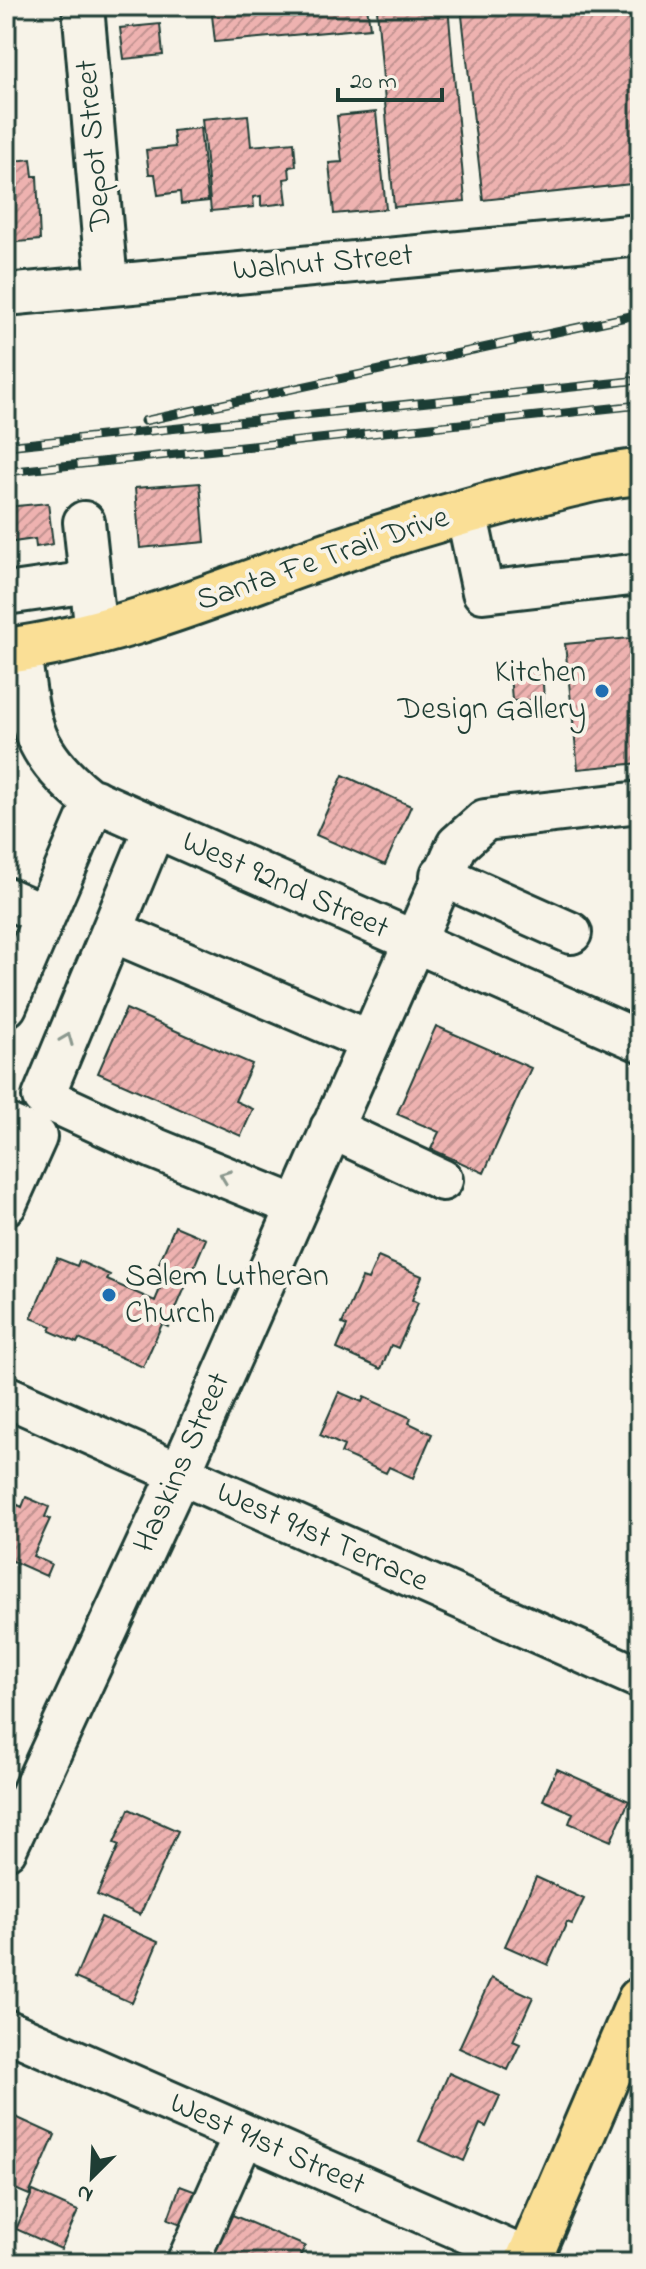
<svg xmlns="http://www.w3.org/2000/svg" width="646" height="2269" viewBox="0 0 646 2269" font-family="'Indie Flower',sans-serif">
<defs>
<pattern id="building-hatch" width="6" height="6" patternUnits="userSpaceOnUse" patternTransform="scale(2)"><rect width="6" height="6" fill="#eeb2b0"/><path d="M-1 1l2-2M0 6l6-6M5 7l2-2" fill="none" stroke="#c09290"/></pattern>
</defs>
<rect width="100%" height="100%" fill="#f7f3e8"/>
<filter id="ink" filterUnits="userSpaceOnUse"><feTurbulence type="fractalNoise" baseFrequency=".0125" numOctaves="2"/><feDisplacementMap in="SourceGraphic" scale="16" xChannelSelector="R" yChannelSelector="G"/><feConvolveMatrix kernelMatrix="1 2 1 2 8 2 1 2 1" color-interpolation-filters="sRGB"/></filter>
<g filter="url(#ink)">
<path fill="url(#building-hatch)" stroke="#1f3d34" stroke-width="2" d="M211,6H367L370,28L215,42Z
M414,6H448L465,201L394,207L377,9Z
M640,6V183L483,200L461,7Z
M160,24L163,55L124,59L120,28Z
M376,112L386,209L334,214L329,163L342,162L337,116Z
M248,115L251,146L294,142L296,166L289,167L290,178L284,179L287,203L261,206V196L253,197L254,207L211,211L202,119Z
M200,128L208,201L181,204L180,192L158,195L155,174H149L146,150L175,147L173,131Z
M31,159L33,176H37L40,240L6,243V162Z
M200,483L205,542L140,548L135,488Z
M48,503L53,544L36,547L35,539L6,543V507Z
M630,638L640,763L578,769L565,644Z
M634,638H640V702Z
M542,671L544,699L512,701L510,673Z
M343,775L411,806L385,865L316,835Z
M126,1009L252,1064L235,1101L253,1109L241,1136L98,1073Z
M436,1026L531,1068L484,1173L431,1149L439,1132L397,1114Z
M175,1226L206,1239L168,1327L162,1324L143,1367L79,1339L77,1343L50,1331L52,1326L31,1318L57,1258L77,1266L79,1261L110,1275L107,1280L155,1301L162,1284L152,1279Z
M378,1257L422,1276L412,1300L418,1303L398,1348L391,1345L381,1369L337,1349L347,1326L342,1324L362,1278L368,1280Z
M339,1392L362,1402L364,1397L411,1418L409,1423L432,1434L413,1478L389,1467L386,1473L341,1453L344,1446L320,1435Z
M26,1497L49,1507L45,1517L50,1519L33,1556L51,1564L46,1576L6,1558V1520L14,1503L22,1507Z
M557,1769L629,1801L611,1841L569,1823L573,1813L543,1800Z
M129,1809L178,1831L140,1915L97,1895L119,1845L114,1843Z
M536,1877L584,1899L572,1924L567,1922L548,1965L505,1946Z
M101,1917L158,1942L132,2003L75,1978Z
M491,1978L533,1997L513,2041L520,2044L508,2070L459,2048Z
M449,2073L500,2096L486,2127L480,2124L464,2161L419,2141Z
M9,2114L55,2135L29,2195L6,2185V2121Z
M180,2186L202,2194L189,2227L168,2219Z
M33,2191L78,2211L61,2249L16,2229Z
M230,2214L305,2246L297,2263H228L212,2256Z"/>
<g fill="none" stroke-linecap="round" stroke-linejoin="round">
<g stroke="#1f3d34" stroke-width="46">
<path id="minor" d="M83,6L107,284
M6,295L640,235
M466,511L483,592L640,574
M84,522L96,634
M6,594L90,582
M20,649C29,719 28,750 87,797L640,1041
M155,827L43,1097L156,1149L296,1206
M441,875L571,933
M6,898L45,915
M112,931L369,1041
M6,1006L95,800
M6,1124L36,1137L6,1204
M331,1128L442,1180
M6,1396L640,1678
M6,1849L179,1475L457,845L485,820L640,802
M6,2030L528,2259
M187,2263L244,2135"/>
</g>
<g stroke="#1f3d34" stroke-width="50">
<path id="major" d="M6,651C112,637 208,597 307,562C380,536 453,514 528,495C565,486 602,475 640,472
M527,2263L640,2000"/>
</g>
<use href="#minor" stroke="#f7f3e8" stroke-width="40"/>
<use href="#major" stroke="#fadf96" stroke-width="44"/>
<g stroke="#1f3d34" stroke-width="9">
<path id="rail" d="M144,421L640,314
M6,446L640,380
M6,472L640,405"/>
</g>
<use href="#rail" stroke="#f7f3e8" stroke-width="6" stroke-dasharray="18" stroke-linecap="butt"/>
</g>
<defs><path id="oneway-chevron" d="M-2-3.5L2.5 0L-2 3.5" fill="none" stroke-width="1.6" stroke-linecap="round" stroke-linejoin="round" transform="scale(2)"/></defs>
<g stroke="#8b988e">
<use href="#oneway-chevron" transform="translate(67 1039) rotate(-68)"/>
<use href="#oneway-chevron" transform="translate(225 1176) rotate(-159)"/>
</g>
</g>
<g fill="#1f6fb2" stroke="#f7f3e8" stroke-width="3">
<circle cx="602" cy="691" r="8"/>
<circle cx="109" cy="1295" r="8"/>
</g>
<g text-anchor="middle" dominant-baseline="central" stroke-width="8" stroke-linejoin="round" paint-order="stroke">
<g font-size="32" fill="#1f3d34" stroke="#f7f3e8">
<text transform="translate(95 145) rotate(-95)">Depot Street</text>
<text transform="translate(323 264) rotate(-5)">Walnut Street</text>
<text transform="translate(323 560) rotate(-19)">Santa Fe Trail Drive</text>
<text transform="translate(285 886) rotate(24)">West 92nd Street</text>
<text transform="translate(183 1463) rotate(-66)">Haskins Street</text>
<text transform="translate(322 1538) rotate(24)">West 91st Terrace</text>
<text transform="translate(267 2145) rotate(24)">West 91st Street</text>
</g>
<g font-size="32" fill="#1f3d34" stroke="#f7f3e8" text-anchor="end">
<text x="586" y="673">Kitchen<tspan x="586" dy="37">Design Gallery</tspan></text>
<text x="125" y="1277" text-anchor="start">Salem Lutheran<tspan x="125" dy="37">Church</tspan></text>
</g>
</g>
<rect width="646" height="2269" fill="none" stroke="#f7f3e8" stroke-width="32"/>
<rect x="16" y="16" width="614" height="2237" fill="none" stroke="#1f3d34" stroke-width="3" filter="url(#ink)"/>
<g transform="translate(92 2177) rotate(204)" stroke="#f7f3e8" stroke-width="6" paint-order="stroke">
<path d="M0-6L14 30L0 20L-14 30Z" fill="#1f3d34"/>
<text y="-12" font-size="22" font-weight="bold" text-anchor="middle" fill="#1f3d34">N</text>
</g>
<path d="M338 88v12h104v-12" fill="none" stroke="#1f3d34" stroke-width="4"/>
<text x="350" y="88" font-size="24" fill="#1f3d34" stroke="#f7f3e8" stroke-width="6" paint-order="stroke">20 m</text>
</svg>
